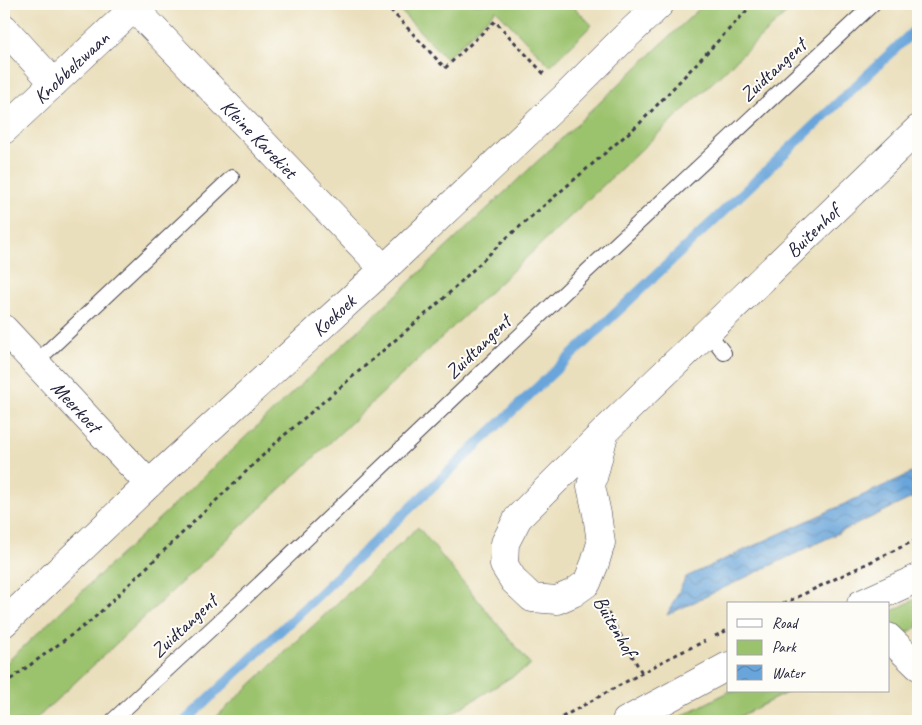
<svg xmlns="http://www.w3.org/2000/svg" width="922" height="725" viewBox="0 0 922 725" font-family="Caveat,sans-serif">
<defs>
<pattern id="water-waves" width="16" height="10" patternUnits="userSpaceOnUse" patternTransform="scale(1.25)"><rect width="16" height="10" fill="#69a5da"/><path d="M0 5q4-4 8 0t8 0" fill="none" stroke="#5686b2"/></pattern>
</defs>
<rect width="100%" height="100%" fill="#fdfcf7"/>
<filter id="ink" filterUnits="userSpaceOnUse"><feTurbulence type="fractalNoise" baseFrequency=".02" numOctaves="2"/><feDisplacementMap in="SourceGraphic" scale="10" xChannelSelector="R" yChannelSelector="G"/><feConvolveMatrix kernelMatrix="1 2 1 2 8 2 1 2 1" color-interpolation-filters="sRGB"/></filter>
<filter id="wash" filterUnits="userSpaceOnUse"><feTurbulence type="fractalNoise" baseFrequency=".0096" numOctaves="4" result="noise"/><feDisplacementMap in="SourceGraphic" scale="20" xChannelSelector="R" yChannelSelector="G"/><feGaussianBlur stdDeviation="1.12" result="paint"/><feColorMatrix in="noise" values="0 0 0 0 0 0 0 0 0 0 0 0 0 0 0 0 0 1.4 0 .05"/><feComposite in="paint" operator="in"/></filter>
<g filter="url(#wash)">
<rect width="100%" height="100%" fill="#eadfbc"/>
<path fill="#9bc26d" stroke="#5e7254" d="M394,4H571L592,25L550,66L496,10L446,59Z
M704,4H796L34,721H4V665Z
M418,527L531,665L439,721H212Z
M918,598V627L888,642V613Z
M730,691H790L731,721H672Z"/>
<path fill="url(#water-waves)" stroke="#46648a" d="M918,470V495L667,615L686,577Z"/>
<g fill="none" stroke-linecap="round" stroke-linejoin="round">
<path stroke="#69a5da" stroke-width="10" d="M185,721L918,27"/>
</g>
</g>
<g filter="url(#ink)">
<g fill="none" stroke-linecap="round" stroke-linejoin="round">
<g stroke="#403e4e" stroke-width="16">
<path id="service" d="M708,332L724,353
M35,363L232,177
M112,721L252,591L586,272L873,4"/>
</g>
<g stroke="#403e4e" stroke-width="29">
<g id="minor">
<path id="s1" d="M134,8L384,269"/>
<path d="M4,28L54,83"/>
<path id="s2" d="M4,130L138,4"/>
<path id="s3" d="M4,329L149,484"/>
<path id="s4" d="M605,431L591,486L597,514L601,543L595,563L587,583L573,593L557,600L532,598L514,581L504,565L505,543L518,518L605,431L918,129"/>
<path id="s5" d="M4,623L149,484L384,269L565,97L621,41L660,4"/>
<path d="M888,637L918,666"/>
</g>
</g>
<g stroke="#403e4e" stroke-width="29">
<path id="secondary" d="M861,604L918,578
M626,721L728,666"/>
</g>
<path stroke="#403e4e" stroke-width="3" stroke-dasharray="4 4" stroke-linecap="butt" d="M385,4L445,68L495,21L544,74
M783,604L918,539
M604,606L642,673
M715,636L728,630
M4,684L92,620L281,438L442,300L503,241L640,123L753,4
M555,721L669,658L705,641"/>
<use href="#service" stroke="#fff" stroke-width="14"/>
<use href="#minor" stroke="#fff" stroke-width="28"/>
<use href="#secondary" stroke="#fff" stroke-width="28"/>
</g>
</g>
<g text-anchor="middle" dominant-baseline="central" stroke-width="4" stroke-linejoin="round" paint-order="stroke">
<g font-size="20" fill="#22223b" stroke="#fdfcf7">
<text stroke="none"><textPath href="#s2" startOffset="92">Knobbelzwaan</textPath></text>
<text transform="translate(773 70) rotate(-43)">Zuidtangent</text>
<text stroke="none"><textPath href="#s1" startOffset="181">Kleine Karekiet</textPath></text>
<text stroke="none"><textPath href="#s4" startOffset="722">Buitenhof</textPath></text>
<text stroke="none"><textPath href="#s5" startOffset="451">Koekoek</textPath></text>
<text transform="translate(478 347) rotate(-44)">Zuidtangent</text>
<text stroke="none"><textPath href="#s3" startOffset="106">Meerkoet</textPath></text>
<text transform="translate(184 626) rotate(-43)">Zuidtangent</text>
<text transform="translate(615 626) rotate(60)">Buitenhof</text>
</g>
</g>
<rect width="922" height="725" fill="none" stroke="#fdfcf7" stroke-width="20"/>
<rect x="727" y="602" width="162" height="90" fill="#fdfcf7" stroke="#a5a5ac"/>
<rect x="737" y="619" width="25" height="8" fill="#ffffff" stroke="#a5a5ac"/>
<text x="772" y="628" font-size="15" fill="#22223b">Road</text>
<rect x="737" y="640" width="25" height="15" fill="#9bc26d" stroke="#a5a5ac"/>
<text x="772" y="652" font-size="15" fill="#22223b">Park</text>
<rect x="737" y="665" width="25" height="15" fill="url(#water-waves)" stroke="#a5a5ac"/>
<text x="772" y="678" font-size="15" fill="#22223b">Water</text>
</svg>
